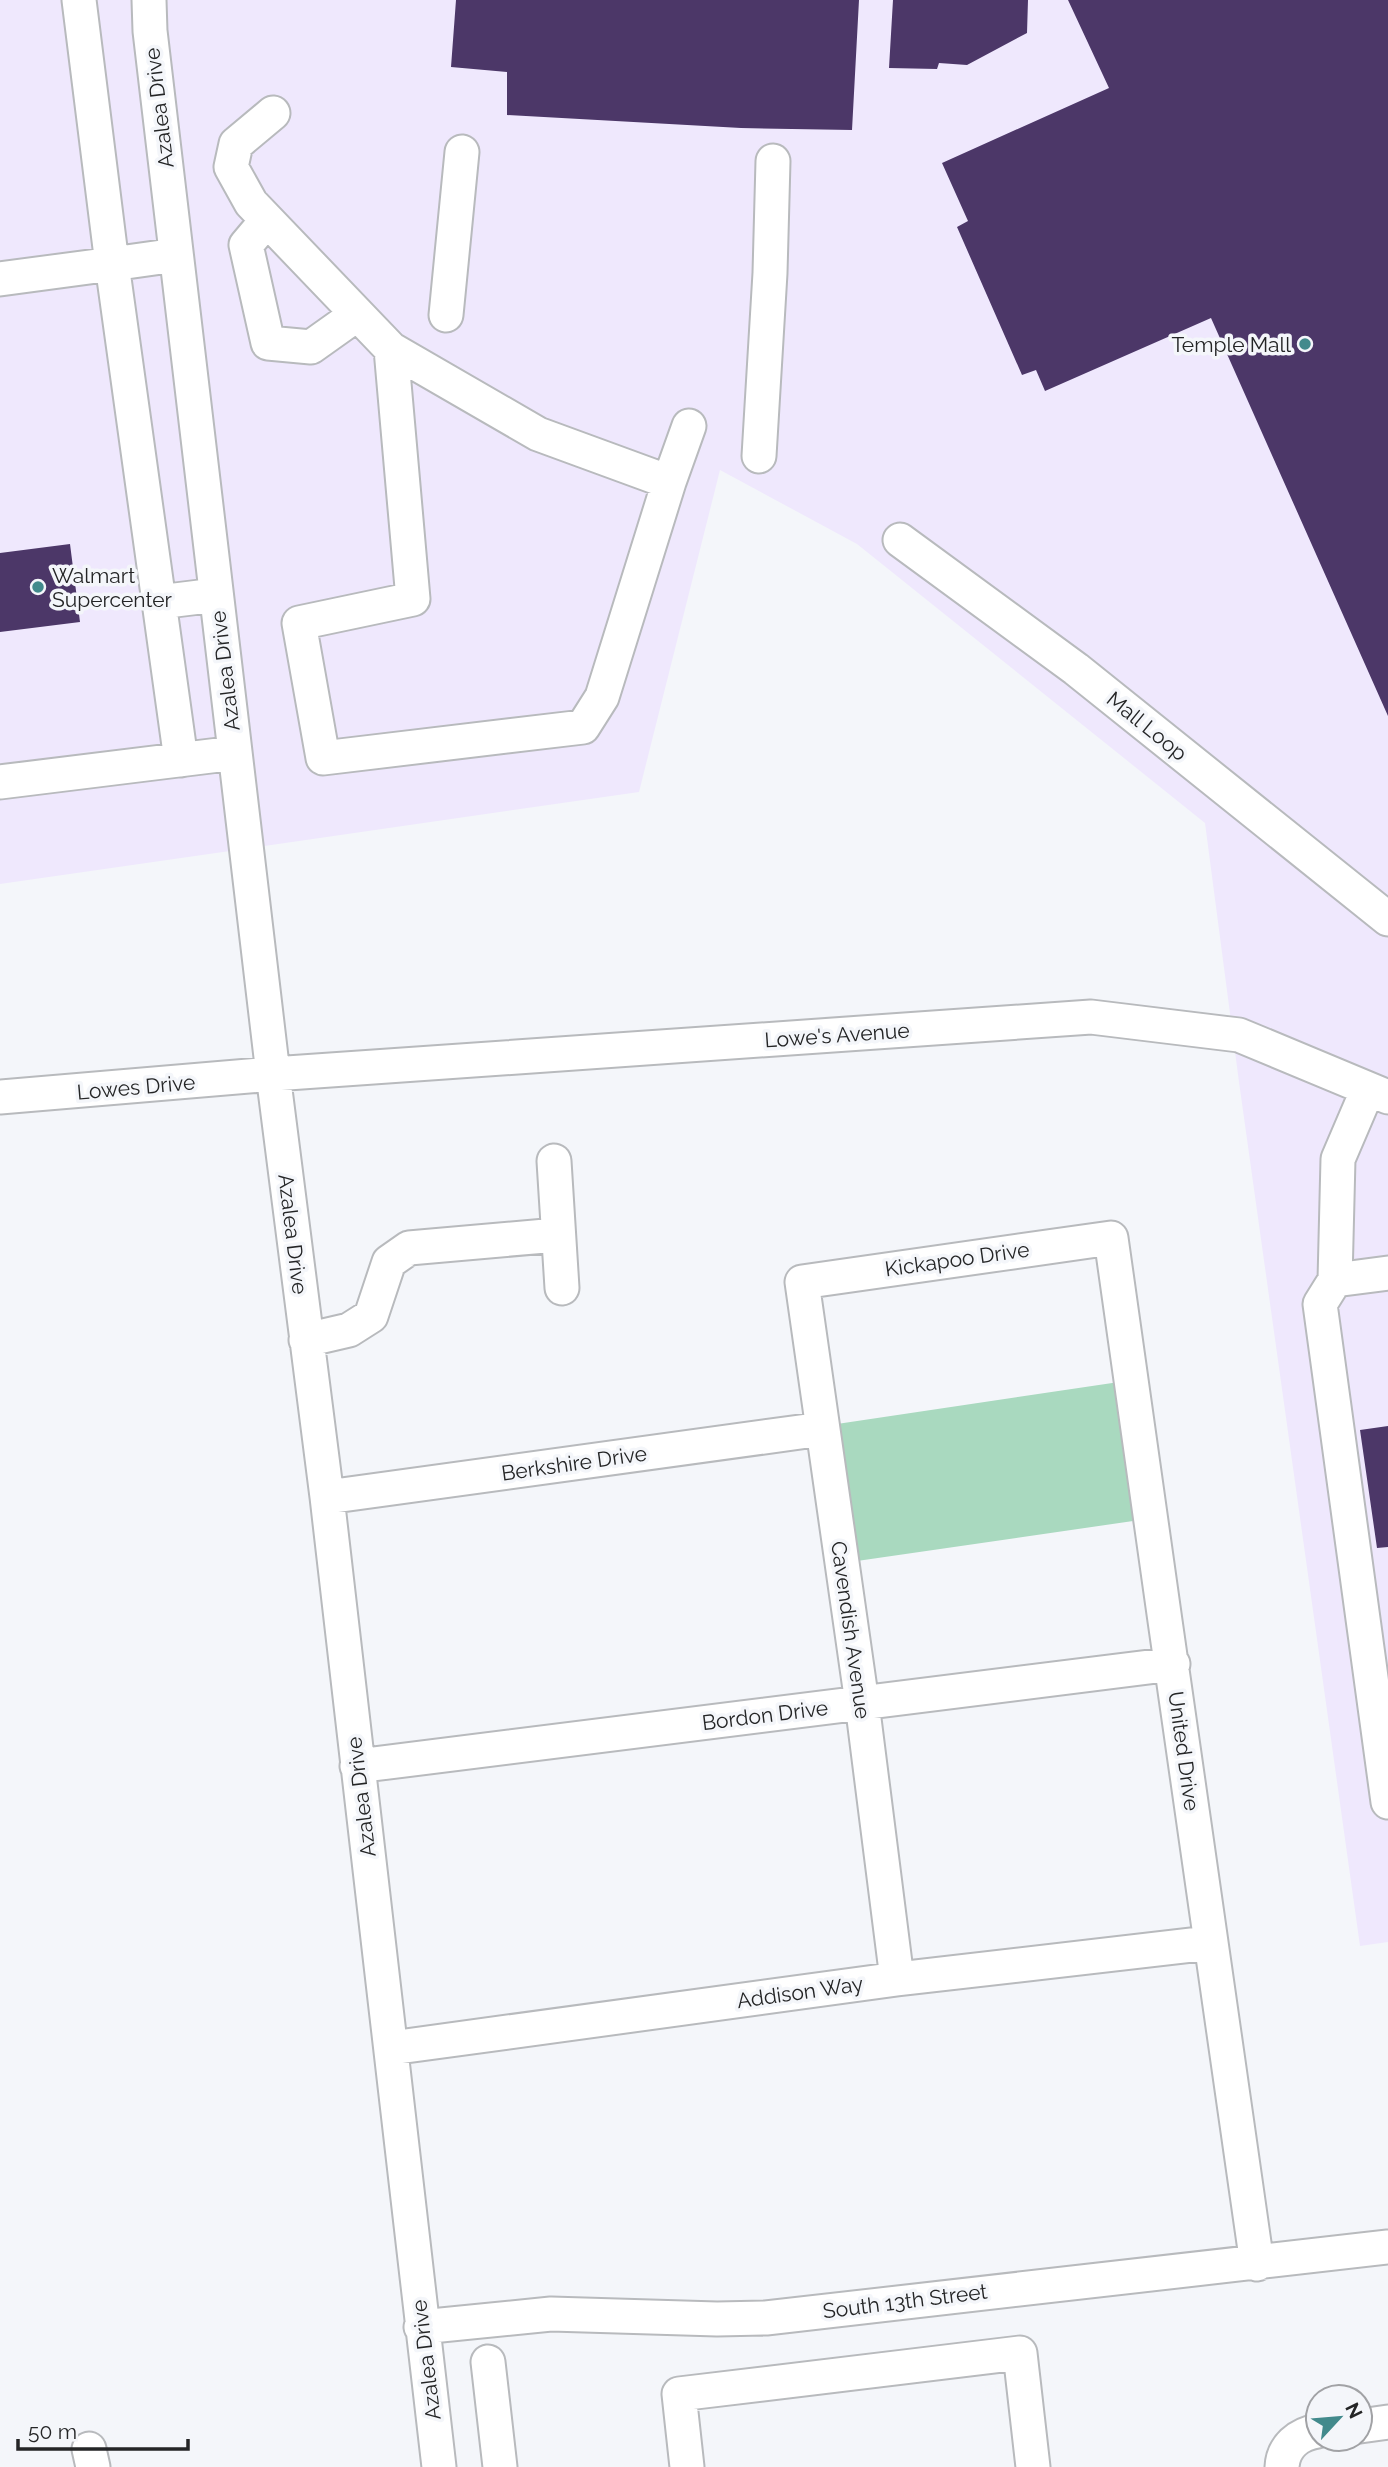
<svg xmlns="http://www.w3.org/2000/svg" width="1388" height="2467" viewBox="0 0 1388 2467" font-family="Raleway,sans-serif">
<rect width="100%" height="100%" fill="#f4f6fa"/>
<path fill="#efe8fd" d="M0,0H1388V1942L1360,1946L1239,1082L1205,823L857,544L720,470L639,792L0,884Z"/>
<path fill="#a9d9bf" d="M1119,1382L1140,1520L857,1561L837,1424Z"/>
<path fill="#4c3768" d="M456,0H859L852,130L741,128L507,115V72L451,67Z
M893,0H1028L1027,33L967,65L939,63L937,69L889,68Z
M1068,0H1388V716L1211,318L1045,391L1036,370L1022,375L957,227L968,221L942,163L1109,88Z
M70,544L80,622L0,632V553Z
M1388,1426V1547L1377,1548L1360,1430Z"/>
<g fill="none" stroke-linecap="round" stroke-linejoin="round">
<g stroke="#b8babd" stroke-width="37">
<path id="minor" d="M79,0L112,264L176,255
M149,0L150,31L273,1074L327,1497L439,2467
M273,113L236,144L231,167L251,203L391,349L538,434L669,482L689,426
M267,220L246,245L268,343L311,347L356,315
M0,279L112,264L181,760
M446,315L462,152
M391,349L413,599L299,623L323,758L583,727L602,697L669,482
M759,456L770,273L773,161
M900,540L1076,669L1388,919
M159,602L216,595
M0,782L235,753
M0,1097L273,1074L1091,1017L1239,1035L1388,1097
M554,1161L562,1288
M1388,1273L1335,1280L1320,1304L1388,1802
M1335,1280L1338,1159L1368,1089
M306,1340L349,1330L371,1316L389,1262L409,1248L557,1235
M327,1497L822,1429
M357,1766L1173,1664
M897,1979L862,1703L802,1282L1111,1238C1160,1580 1206,1922 1257,2264
M391,2048L897,1979L1209,1943
M421,2327L551,2314L717,2319L766,2318L1388,2247
M488,2362L500,2467
M1360,2426L1388,2422
M89,2449L93,2467
M687,2467L679,2394L1020,2353L1033,2467
M1282,2467C1283,2447 1298,2434 1318,2431"/>
</g>
<use href="#minor" stroke="#fff" stroke-width="33"/>
</g>
<g fill="#428a8c" stroke="#f4f6fa" stroke-width="2.5">
<circle cx="1305" cy="344" r="7"/>
<circle cx="38" cy="587" r="7"/>
</g>
<g text-anchor="middle" dominant-baseline="central" stroke-width="7" stroke-linejoin="round" paint-order="stroke">
<g font-size="21" fill="#242526" stroke="#f4f6fa">
<text transform="translate(159 108) rotate(-97)">Azalea Drive</text>
<text transform="translate(225 671) rotate(-97)">Azalea Drive</text>
<text transform="translate(1147 726) rotate(39)">Mall Loop</text>
<text transform="translate(837 1035) rotate(-4)">Lowe's Avenue</text>
<text transform="translate(136 1087) rotate(-5)">Lowes Drive</text>
<text transform="translate(293 1234) rotate(83)">Azalea Drive</text>
<text transform="translate(957 1259) rotate(-8)">Kickapoo Drive</text>
<text transform="translate(574 1463) rotate(-8)">Berkshire Drive</text>
<text transform="translate(851 1630) rotate(82)">Cavendish Avenue</text>
<text transform="translate(765 1715) rotate(-7)">Bordon Drive</text>
<text transform="translate(1184 1751) rotate(82)">United Drive</text>
<text transform="translate(361 1797) rotate(-97)">Azalea Drive</text>
<text transform="translate(800 1992) rotate(-8)">Addison Way</text>
<text transform="translate(905 2301) rotate(-7)">South 13th Street</text>
<text transform="translate(426 2360) rotate(-97)">Azalea Drive</text>
</g>
<g font-size="21" fill="#242526" stroke="#f4f6fa" text-anchor="end">
<text x="1291" y="344">Temple Mall</text>
<text x="52" y="575" text-anchor="start">Walmart<tspan x="52" dy="24">Supercenter</tspan></text>
</g>
</g>
<g transform="translate(1339 2418) rotate(64)"><circle r="33" fill="#f4f6fa" stroke="#a1a2a5" stroke-width="2"/>
<path d="M0-5L12 26L0 18L-12 26Z" fill="#428a8c"/>
<text y="-10" font-size="19" font-weight="bold" text-anchor="middle" fill="#242526">N</text>
</g>
<path d="M18 2439v10h170v-10" fill="none" stroke="#242526" stroke-width="3.5"/>
<text x="28" y="2439" font-size="21" fill="#242526" stroke="#f4f6fa" stroke-width="5" paint-order="stroke">50 m</text>
</svg>
